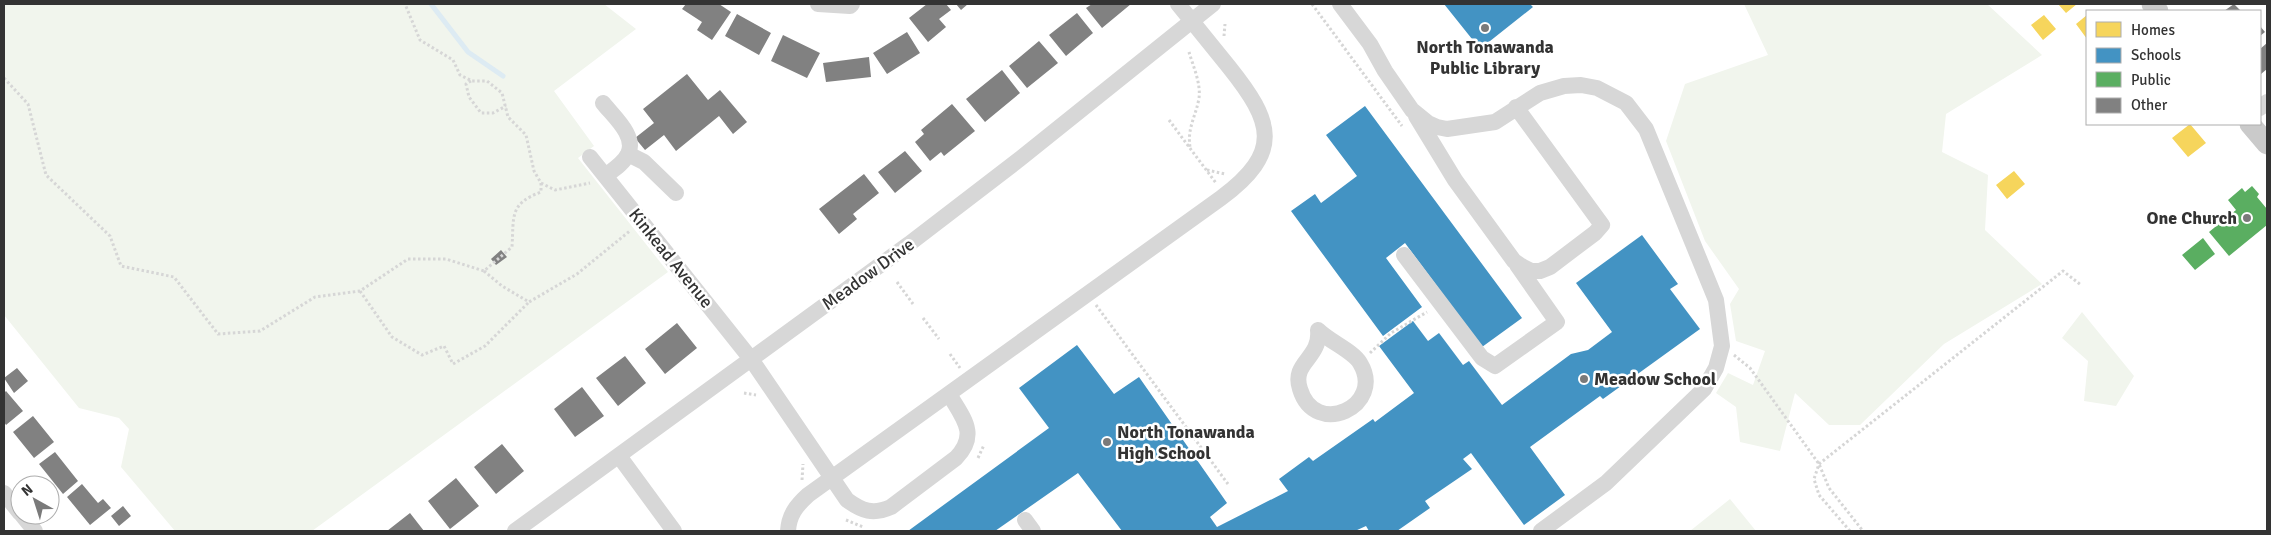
<svg xmlns="http://www.w3.org/2000/svg" width="2271" height="535" viewBox="0 0 2271 535" font-family="Signika,sans-serif">
<rect width="100%" height="100%" fill="#fff"/>
<path fill="#f1f5ed" d="M4,4H604L636,29L554,91L594,146L578,158L668,272L312,531H175L121,467L129,429L119,418L79,408L4,315Z
M1744,4H1987L2042,55L1946,114L1942,152L1988,175L1985,230L2042,284L1944,344L1860,425H1829L1795,393L1780,451L1740,442L1736,407L1716,393L1728,373L1753,385L1765,351L1736,341L1730,304L1739,289L1705,241L1666,141L1685,84L1768,55Z
M2082,312L2134,376L2116,406L2084,401L2088,361L2062,338Z
M1730,499L1756,531H1690Z"/>
<path fill="#f6d55c" d="M2058,4H2077L2066,13Z
M2044,15L2056,29L2043,40L2031,25Z
M2087,15V39L2076,24Z
M2190,124L2206,143L2188,157L2172,138Z
M2014,171L2025,184L2007,199L1996,185Z"/>
<path fill="#4393c3" d="M1444,4H1530L1533,7L1480,49Z
M1365,106L1522,318L1482,347L1405,243L1386,258L1422,307L1383,336L1291,211L1315,194L1321,203L1357,176L1326,135Z
M1642,235L1678,284L1670,289L1700,329L1603,399L1600,396L1530,447L1565,495L1524,525L1471,453L1463,459L1472,469L1425,501L1430,508L1397,531H1369L1366,526L1355,531H1122L1078,473L995,531H908L1049,428L1019,388L1077,345L1114,394L1139,377L1227,503L1210,517L1217,527L1288,491L1279,479L1309,457L1313,461L1373,419L1375,422L1414,393L1379,346L1413,321L1428,341L1439,333L1463,365L1469,361L1502,405L1571,354L1588,350L1612,332L1576,283Z"/>
<path fill="#5aae61" d="M2252,186L2259,194L2257,197L2267,209V225L2229,256L2209,232L2236,210L2228,200L2242,188L2245,192Z
M2203,238L2215,254L2195,270L2182,255Z"/>
<g fill="none" stroke-linecap="round" stroke-linejoin="round">
<path stroke="#ddebf3" stroke-width="5" d="M431,4L468,52L503,76"/>
</g>
<path fill="#818181" d="M686,4H719L731,12L712,40L697,30L702,22L682,9Z
M927,4H946L951,10L939,19L946,27L928,42L909,18Z
M956,4H968L961,10Z
M1092,4H1131L1102,28L1086,8Z
M2234,4L2241,11H2224Z
M1077,13L1093,33L1066,56L1049,35Z
M737,14L771,33L759,55L725,36Z
M2260,26L2265,32L2260,36Z
M907,32L920,53L887,74L873,53Z
M783,35L820,53L807,78L771,61Z
M1039,41L1058,63L1027,88L1009,66Z
M2267,43V69L2261,74L2260,49Z
M869,57L871,77L826,82L823,63Z
M1002,70L1020,93L985,122L966,99Z
M687,74L708,100L720,90L747,122L733,134L719,116L676,151L664,135L645,150L635,138L654,123L643,109Z
M952,104L975,131L944,156L941,152L930,161L915,142L924,134L921,130Z
M905,151L922,171L895,193L878,172Z
M864,174L879,193L853,214L857,219L839,234L819,209Z
M501,250L507,257L496,265L491,259Z
M677,323L697,348L665,374L645,349Z
M625,356L646,383L618,406L596,378Z
M17,368L28,381L14,393L4,378Z
M582,387L604,416L575,437L554,409Z
M6,391L23,411L6,425L4,422V393Z
M33,416L54,442L34,458L13,432Z
M502,444L524,471L496,494L474,467Z
M55,452L78,481L63,494L39,464Z
M456,478L479,506L450,529L428,501Z
M82,484L98,503L103,499L111,508L90,525L67,497Z
M123,506L131,516L119,526L111,516Z
M410,513L424,531H387Z"/>
<g fill="none" stroke-linecap="round" stroke-linejoin="round">
<path stroke="#d6d6d6" stroke-width="3" stroke-dasharray="2.5 2.5" stroke-linecap="butt" d="M1312,4L1402,126
M1224,36L1225,24
M1189,52C1193,66 1201,83 1199,98C1196,116 1187,128 1190,147
M4,78L28,104L46,175L110,236L121,266L174,277L218,334L260,331L315,297L360,291L408,259H446L484,271L512,247C514,216 509,204 541,192V183L534,171L526,135L508,117L502,93L487,81H472L460,75L453,60L420,40L405,4
M471,81L466,84L469,97L481,113H493L506,106
M1169,120L1216,183
M1207,170L1225,174
M541,183L555,190L590,183
M484,271L502,286L529,302L577,274L631,230
M897,282L913,304
M360,291L392,337L422,355L444,346L453,364L485,346L529,302
M1096,305L1228,484
M923,318L939,339
M1370,353L1391,333L1427,312
M950,354L960,368
M1734,355L1750,368L1819,464L1829,488L1863,531
M744,393L756,395
M978,458L984,445
M802,480L803,464
M846,520L863,527
M1850,531L1819,495L1814,479L1819,464L2063,271L2081,285"/>
<path stroke="#d7d7d7" stroke-width="16" d="M818,4L850,6L852,4
M1340,4L1370,44L1385,71L1412,110L1428,123L1437,127L1447,129L1495,122L1540,93L1564,86L1581,85L1597,88L1626,103L1646,129L1716,300L1722,346L1716,368L1704,389L1606,483L1541,531
M603,103C613,116 637,136 628,154C624,163 613,170 605,176
M2260,108L2267,102
M1416,116L1455,180L1514,261L1523,267L1531,271H1540L1550,267L1595,233L1602,225L1516,107
M628,154L644,162L676,193
M590,157L751,359L847,500C862,511 873,515 891,507L956,458C979,434 963,418 949,394
M1404,255L1482,358L1495,366L1557,322L1517,265
M1318,330C1330,342 1353,351 1360,363C1386,406 1315,439 1300,389C1291,362 1321,359 1318,330Z
M619,456L674,531
M4,493L20,513
M22,515L35,531
M1025,520L1033,531
M515,531L909,244L1021,158L1213,4
M788,531C789,515 796,506 808,495L1221,198C1283,152 1273,122 1229,67C1212,46 1195,25 1178,4"/>
<path stroke="#cacaca" stroke-width="21" d="M2152,4L2158,11
M2250,124L2267,144"/>
</g>
<g fill="#7a7a7a" stroke="#fff" stroke-width="2">
<circle cx="1485" cy="28" r="5"/>
<circle cx="2247" cy="218" r="5"/>
<circle cx="1584" cy="379" r="5"/>
<circle cx="1107" cy="442" r="5"/>
</g>
<g text-anchor="middle" dominant-baseline="central" stroke-width="5" stroke-linejoin="round" paint-order="stroke">
<g font-size="18" font-weight="bold" fill="#333" stroke="#fff" text-anchor="start">
<text x="1485" y="47" text-anchor="middle">North Tonawanda<tspan x="1485" dy="21">Public Library</tspan></text>
<text x="2237" y="218" text-anchor="end">One Church</text>
<text x="1594" y="379">Meadow School</text>
<text x="1117" y="432">North Tonawanda<tspan x="1117" dy="21">High School</tspan></text>
</g>
<g font-size="18" fill="#333" stroke="#fff">
<text transform="translate(671 258) rotate(51)">Kinkead Avenue</text>
<text transform="translate(868 274) rotate(-36)">Meadow Drive</text>
</g>
</g>
<rect width="2271" height="535" fill="none" stroke="#333333" stroke-width="10"/>
<rect x="2086" y="10" width="175" height="115" fill="#ffffff" stroke="#adadad"/>
<rect x="2096" y="22" width="25" height="15" fill="#f6d55c" stroke="#adadad"/>
<text x="2131" y="35" font-size="15" fill="#333333">Homes</text>
<rect x="2096" y="48" width="25" height="15" fill="#4393c3" stroke="#adadad"/>
<text x="2131" y="60" font-size="15" fill="#333333">Schools</text>
<rect x="2096" y="72" width="25" height="15" fill="#5aae61" stroke="#adadad"/>
<text x="2131" y="85" font-size="15" fill="#333333">Public</text>
<rect x="2096" y="98" width="25" height="15" fill="#818181" stroke="#adadad"/>
<text x="2131" y="110" font-size="15" fill="#333333">Other</text>
<g transform="translate(35 500) rotate(321)"><circle r="24" fill="#ffffff" stroke="#adadad"/>
<path d="M0-4L9 19L0 12L-9 19Z" fill="#7a7a7a"/>
<text y="-8" font-size="14" font-weight="bold" text-anchor="middle" fill="#333333">N</text>
</g>
</svg>
